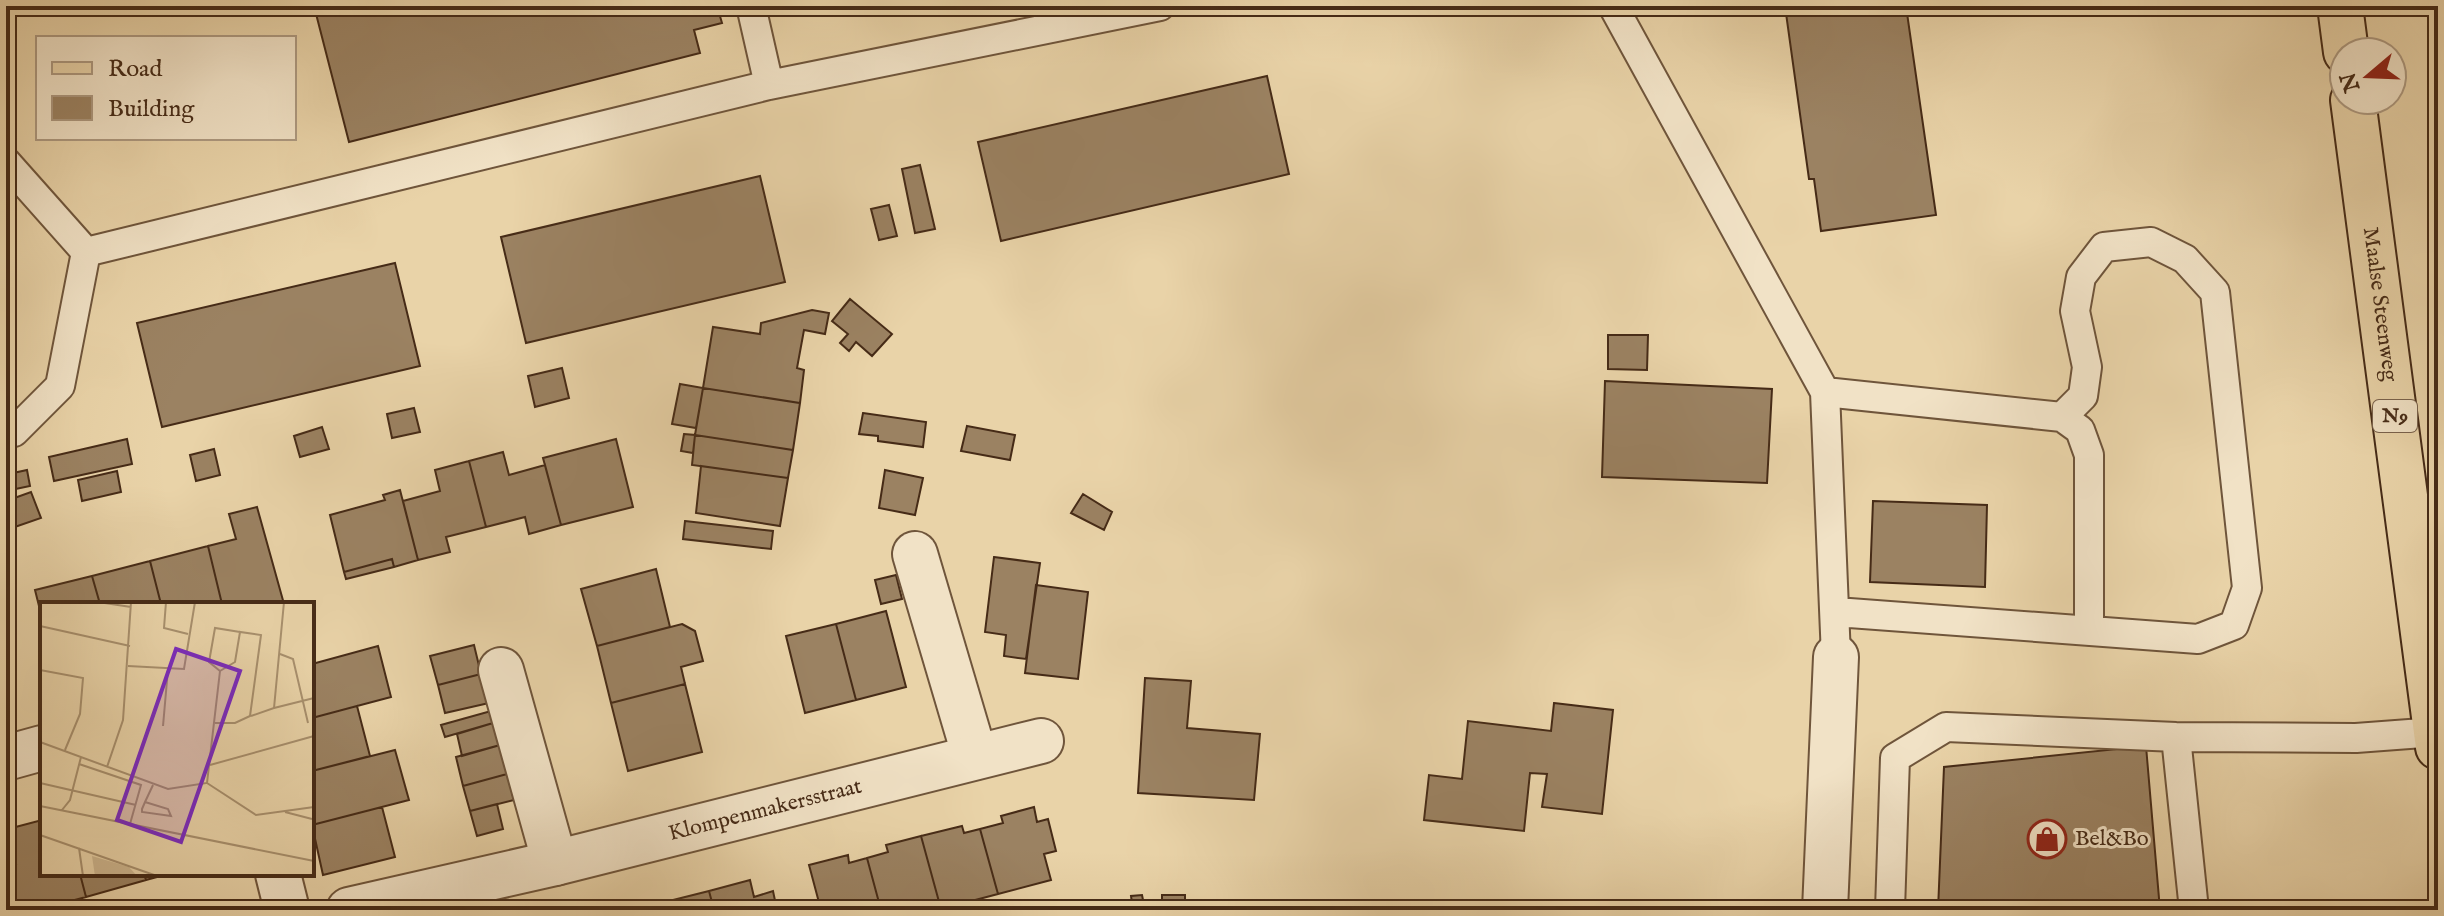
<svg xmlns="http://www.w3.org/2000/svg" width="2444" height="916" viewBox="0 0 2444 916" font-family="'IM FELL English',serif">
<rect width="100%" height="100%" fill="#e9d3a8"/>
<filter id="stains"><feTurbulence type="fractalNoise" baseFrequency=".0025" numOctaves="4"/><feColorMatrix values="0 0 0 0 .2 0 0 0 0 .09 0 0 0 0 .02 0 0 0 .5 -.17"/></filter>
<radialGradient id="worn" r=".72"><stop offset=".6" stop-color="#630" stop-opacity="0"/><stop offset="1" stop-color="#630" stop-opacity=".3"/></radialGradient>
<path fill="#9b8262" stroke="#462b17" stroke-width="2" d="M314,6H717L722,23L694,30L700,53L349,142Z
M943,6H962L948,14Z
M1785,6H1906L1936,215L1821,231L1814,179H1809Z
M1267,76L1289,174L1001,241L978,142Z
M920,165L935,229L915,233L902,169Z
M760,176L785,282L526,343L501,237Z
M889,205L897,236L879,240L871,209Z
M395,263L420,366L162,427L137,323Z
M850,299L892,334L872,356L856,342L849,351L840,343L848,334L832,321Z
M812,310L829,313L825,334L804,330L797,368L804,370L800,403L703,388L713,327L760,334L761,323Z
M1608,335H1648L1647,370L1608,369Z
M562,368L569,398L535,407L528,376Z
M1605,381L1772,389L1767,483L1602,477Z
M680,384L703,388L696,428L672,424Z
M703,388L800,403L793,450L695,435Z
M414,408L420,432L392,438L387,414Z
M863,413L926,422L923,447L878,441V436L859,434Z
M967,426L1015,435L1010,460L961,451Z
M322,427L329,449L300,457L294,436Z
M684,434L695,435L693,453L681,451Z
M695,435L793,450L788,478L692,465Z
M127,439L132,464L54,481L49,457Z
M616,439L633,507L561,525L543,458Z
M214,449L220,475L196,481L190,455Z
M503,452L509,475L545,465L561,525L529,534L525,517L486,527L469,461Z
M469,461L486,527L446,537L450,552L418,560L403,501L440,491L435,470Z
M11,466L13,473L27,470L30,486L6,491V467Z
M701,466L788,478L780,526L696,513Z
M885,470L923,478L915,515L879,508Z
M117,471L121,492L82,501L78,480Z
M400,490L418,560L394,567L392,559L344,572L330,515L385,500L383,495Z
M31,492L41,518L6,530V501Z
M1083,494L1112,512L1104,530L1071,513Z
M1873,501L1987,505L1985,587L1870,582Z
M257,507L284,604H222L208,546L236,539L229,514Z
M685,521L773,531L771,549L683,539Z
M208,546L222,604H161L150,561Z
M994,557L1040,563L1026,659L1004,656L1006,635L985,632Z
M392,559L394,567L346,579L344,572Z
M150,561L161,604H100L92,576Z
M656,569L670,627L597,646L581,589Z
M896,575L902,599L881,604L875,580Z
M92,576L100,604H42V618L35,590Z
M1036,585L1088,592L1078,679L1025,673Z
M886,611L906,687L856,700L836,624Z
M682,624L695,631L703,661L681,667L685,684L611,703L597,646Z
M836,624L856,700L805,713L786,636Z
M474,645L481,674L438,685L430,656Z
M378,646L391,697L312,718V664Z
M481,674L489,703L445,713L438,685Z
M1145,678L1191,681L1187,728L1260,734L1254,800L1138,793Z
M685,684L702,752L628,771L611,703Z
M1554,703L1613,710L1602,814L1542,807L1547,774L1530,773L1524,831L1424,820L1429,775L1462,779L1468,721L1551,731Z
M357,706L370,756L312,771V718Z
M491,711L493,723L445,737L441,725Z
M493,723L500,745L462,756L457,734Z
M500,745L507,774L463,786L456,757Z
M2146,746L2160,910H1938L1944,767Z
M2146,746L2160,910H1938L1944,767Z
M395,750L409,800L312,825V771Z
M507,774L514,800L470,811L463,786Z
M497,804L503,829L477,836L470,811Z
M382,807L395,857L323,875L312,825Z
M1034,807L1037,822L1048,819L1056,851L1044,854L1051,880L998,894L980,829L1003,823L1001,816Z
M42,820V874H80L86,897L37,910H6V867L16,864L8,829Z
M962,826L964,833L980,829L998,894L941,909L921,836Z
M921,836L941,909L881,910L867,858L888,852L886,845Z
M848,855L849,863L867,858L881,910H821L809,865Z
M80,874H144L146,880L86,897Z
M144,874H168L146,880Z
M750,880L754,897L773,891L777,910H714L709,891Z
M709,891L714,910H671L669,901Z
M1142,895L1145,910H1133L1131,896Z
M1162,895H1185V910H1162Z"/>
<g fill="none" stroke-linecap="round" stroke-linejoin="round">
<g stroke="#6f553b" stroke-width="32">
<path id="lane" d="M751,6L769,85
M1613,6L1825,392L1836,657
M6,162L86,252L769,85L1160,6
M1825,392L2062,417L2080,430L2089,455V631
M6,433L14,432L60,386L86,252
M1836,612L2198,639L2234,625L2247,588L2215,292L2185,259L2151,242L2104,247L2081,277L2075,311L2087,367L2083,396L2062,417
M2176,737L2194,910
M1890,910L1895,758L1946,727L2176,737L2356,738L2436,732"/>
</g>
<g stroke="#6f553b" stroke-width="48">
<g id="street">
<path d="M915,554L975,757"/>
<path d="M501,670L555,863"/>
<path d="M6,758L42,748"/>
<path d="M278,874L287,910"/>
<path id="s1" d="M349,910L555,863L1041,741"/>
<path d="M1825,910L1836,657"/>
</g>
</g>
<g stroke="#462b17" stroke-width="48">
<g id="primary">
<path d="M2340,6L2346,52"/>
<path id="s2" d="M2353,100L2438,747"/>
</g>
</g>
<use href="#lane" stroke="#f1e2c6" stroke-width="28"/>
<use href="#street" stroke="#f1e2c6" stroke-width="44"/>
<use href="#primary" stroke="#e9d3a8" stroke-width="44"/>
</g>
<defs>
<g id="shop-ring" transform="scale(2)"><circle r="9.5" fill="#f1e2c6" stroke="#8f2418" stroke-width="1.5"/><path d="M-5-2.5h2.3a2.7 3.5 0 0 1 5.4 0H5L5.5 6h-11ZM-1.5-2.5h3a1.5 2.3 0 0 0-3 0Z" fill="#8f2418"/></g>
</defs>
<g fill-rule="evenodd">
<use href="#shop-ring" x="2047" y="839"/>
</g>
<g text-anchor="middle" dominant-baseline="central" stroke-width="6" stroke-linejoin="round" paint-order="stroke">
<rect fill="#f1e2c6" stroke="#79624c" stroke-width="2" x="2373" y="400" width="44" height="32" rx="6"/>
<g font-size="20" font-weight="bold" fill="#462b17">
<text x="2395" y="416">N9</text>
</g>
<g font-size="22" fill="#462b17" stroke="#f1e2c6">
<text stroke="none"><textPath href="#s2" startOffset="206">Maalse Steenweg</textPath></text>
<text stroke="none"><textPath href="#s1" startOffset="428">Klompenmakersstraat</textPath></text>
</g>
<g font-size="22" fill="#462b17" stroke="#f1e2c6" text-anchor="start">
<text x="2075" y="839">Bel&amp;Bo</text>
</g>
</g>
<g transform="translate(40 602)">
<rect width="274" height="274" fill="#e9d3a8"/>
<path d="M52,254L89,265L97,274H55Z" fill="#cdb68f"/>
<path fill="none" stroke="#a8906e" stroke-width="2" d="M58,0L91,5M126,0L124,26L148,32M0,24L90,44M240,52L253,57L268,121M88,64L144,67L155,0M0,68L43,76L40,112L25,148M180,69L169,60L175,26L200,30M234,106L274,96M211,114L234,106L244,0M123,124L128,67M0,140L128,187L167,181L180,69L195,60L200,30L221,33L210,114L195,121H175M39,162L101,183L90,222M170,163L274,134M67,165L83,118L91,0M0,181L96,203M167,181L216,213L274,205M105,200L128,207L131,214L102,210V207L105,200L113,183M0,204L274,259M22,208L30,198L41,155M245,210L272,217M0,233L117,274M39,246L43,274"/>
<path fill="#7b2cbf" fill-opacity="0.15" stroke="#7b2cbf" stroke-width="4" d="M136,47L200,69L141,240L77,218Z"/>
<rect width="274" height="274" fill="none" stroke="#462b17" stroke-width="4"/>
</g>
<rect width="2444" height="916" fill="none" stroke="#e9d3a8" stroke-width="32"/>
<rect x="8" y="8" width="2428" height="900" fill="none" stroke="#462b17" stroke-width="4"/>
<rect x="16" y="16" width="2412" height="884" fill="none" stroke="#462b17" stroke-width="2"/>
<rect x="36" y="36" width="260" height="104" fill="#f1e2c6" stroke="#ad9980" stroke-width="2"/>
<rect x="52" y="62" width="40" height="12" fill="#e9d3a8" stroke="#ad9980" stroke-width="2"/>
<text x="108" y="76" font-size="24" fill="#462b17">Road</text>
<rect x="52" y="96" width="40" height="24" fill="#9b8262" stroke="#ad9980" stroke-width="2"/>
<text x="108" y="116" font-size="24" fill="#462b17">Building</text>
<g transform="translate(2368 76) rotate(251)"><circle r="38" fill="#f1e2c6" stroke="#ad9980" stroke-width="2"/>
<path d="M0-6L14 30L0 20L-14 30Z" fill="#8f2418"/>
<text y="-12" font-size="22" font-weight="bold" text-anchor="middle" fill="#462b17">N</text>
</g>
<rect width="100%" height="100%" filter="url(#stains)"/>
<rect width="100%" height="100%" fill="url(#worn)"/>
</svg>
